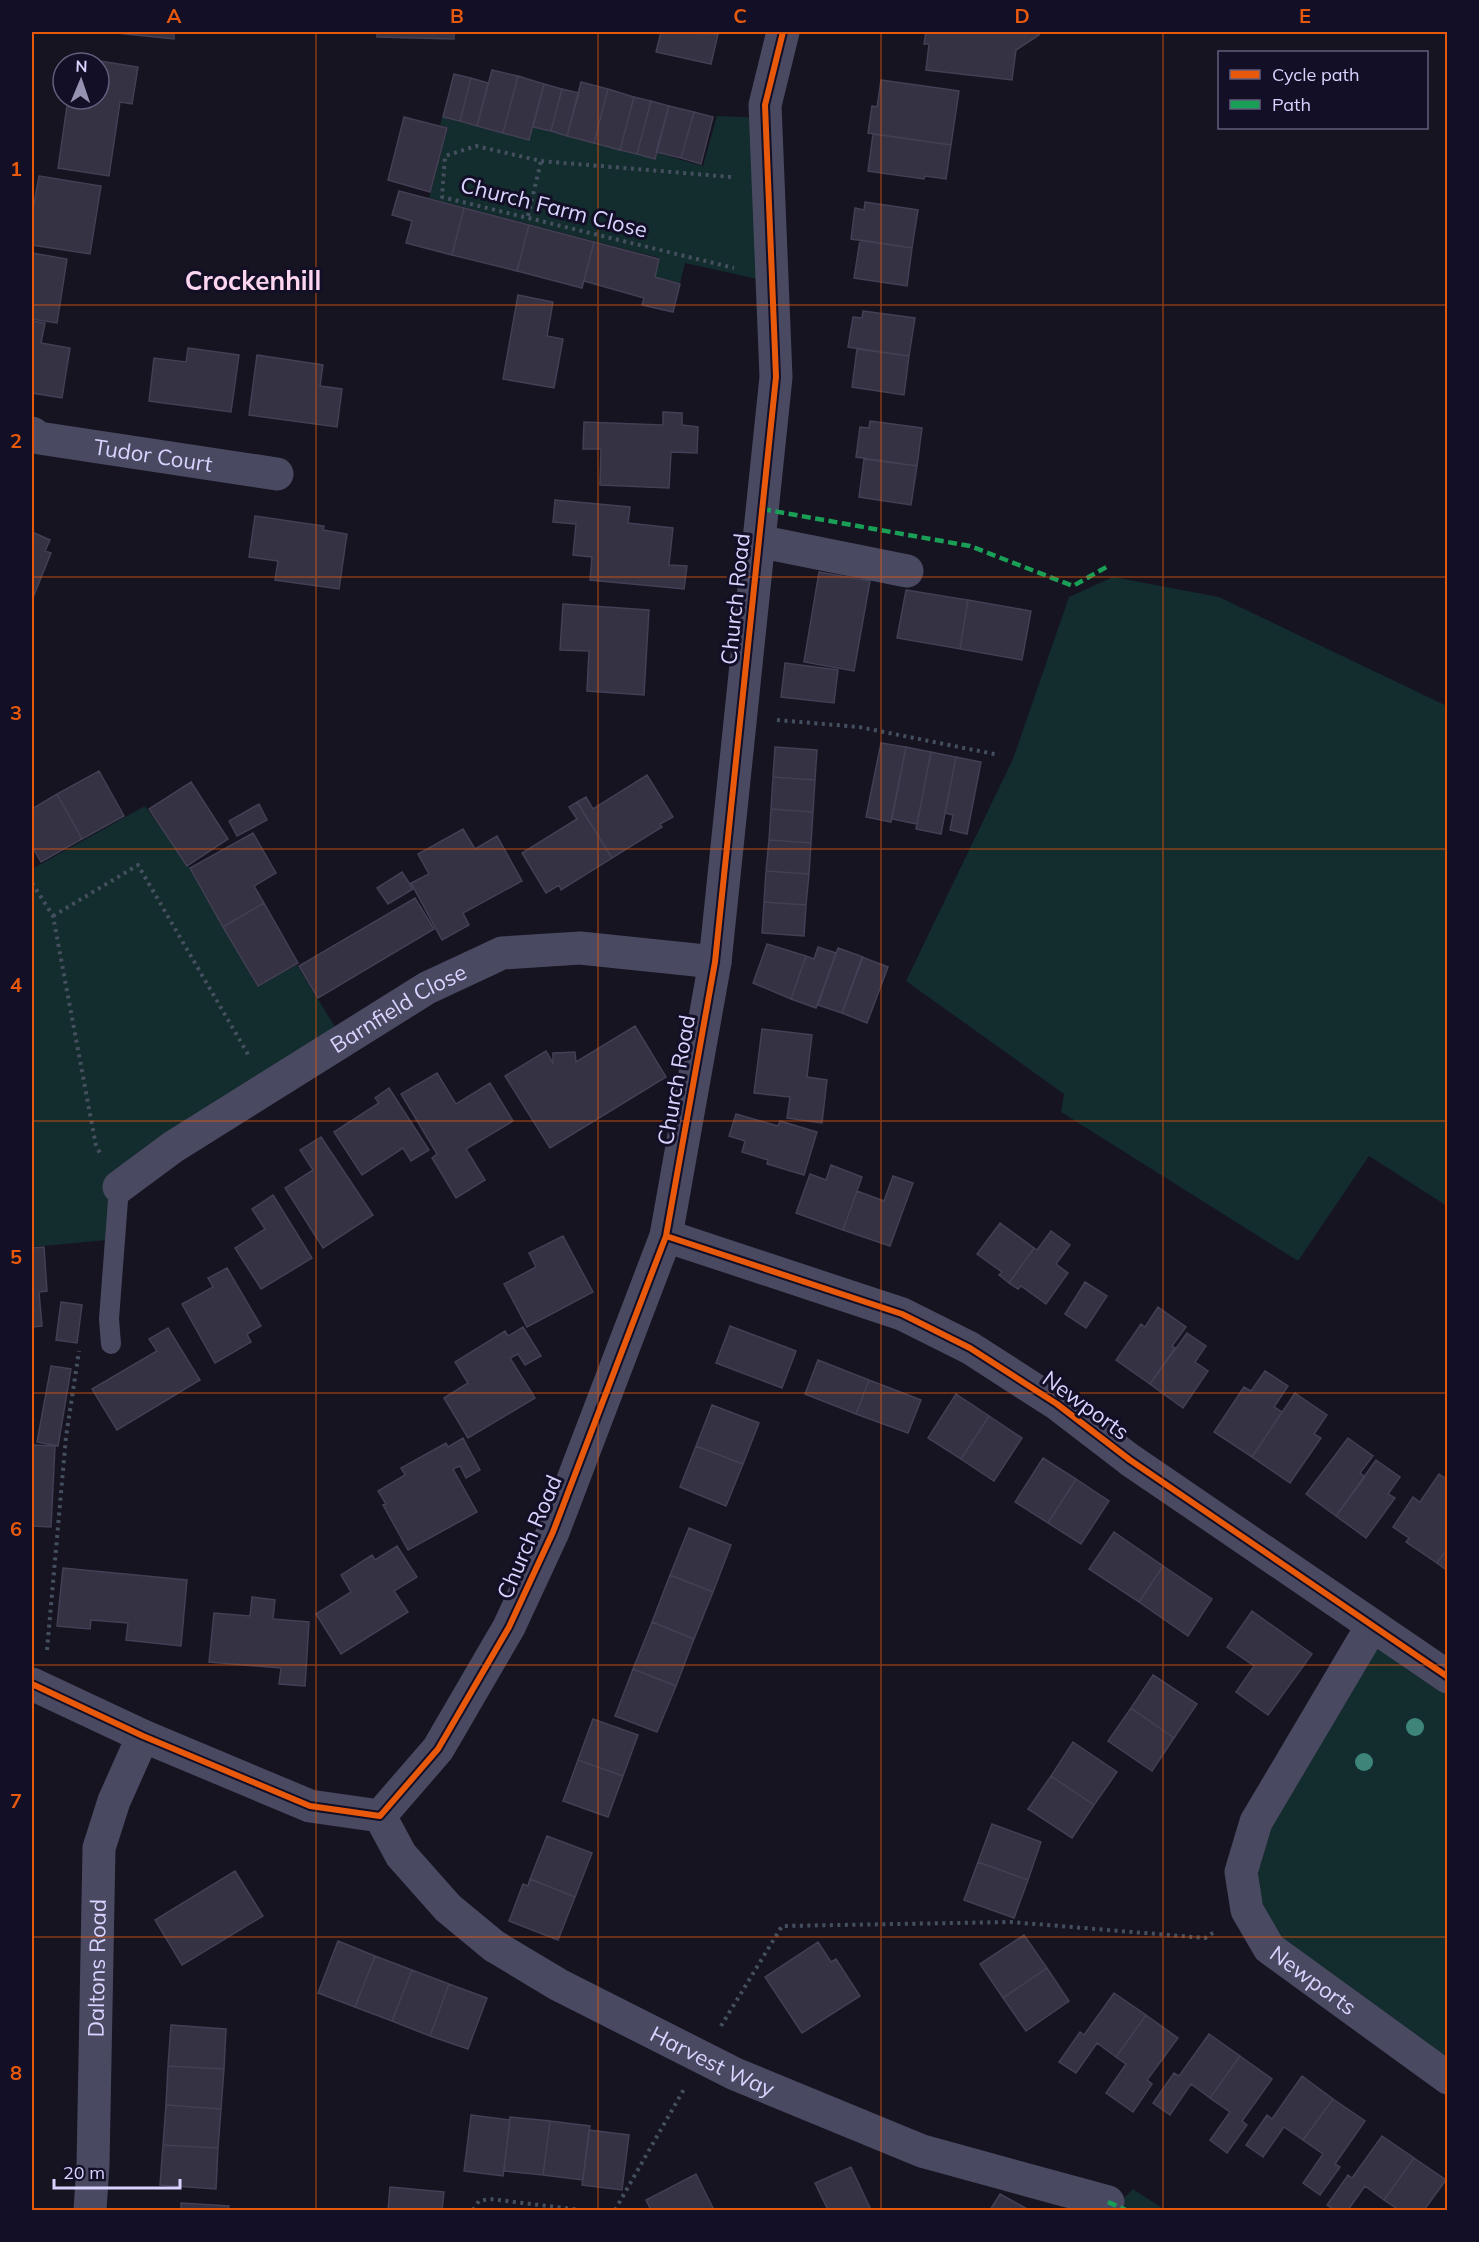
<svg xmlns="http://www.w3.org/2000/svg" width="1479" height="2242" viewBox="0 0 1479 2242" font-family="Mulish,sans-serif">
<rect width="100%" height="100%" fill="#161421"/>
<path fill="#132c2d" d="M717,116L764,118L771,282L685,263L680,283L655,277L660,258L429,198L448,128L440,125L442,117L529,140L533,127L655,159L657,153L703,166Z
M1113,577L1219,597L1447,706V1206L1369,1156L1298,1261L1061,1112L1064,1094L906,981L1013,759L1069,597Z
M145,806L190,868L257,986L297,965L343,1040L118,1186L107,1240L32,1247V869Z
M1372,1628L1447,1679V2076L1248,1911L1257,1822Z
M1133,2189L1165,2210H1112Z"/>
<path fill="#343243" stroke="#433f54" stroke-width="1.5" d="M106,32H174V39Z
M377,32H454V39L377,37Z
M661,32L718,34L711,64L656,52Z
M926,32H1040L1039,35L1016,50L1012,80L926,70L929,44H924Z
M100,61L138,67L132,104L120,102L109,176L58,168L68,99H99Z
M492,70L518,76L503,133L477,126Z
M454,74L471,78L460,121L443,117Z
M518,76L544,84L529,140L503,133Z
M471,78L488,83L477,126L460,121Z
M881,80L959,91L951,145L868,133L872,106L877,107Z
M581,82L608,89L594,143L567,136Z
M544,84L562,89L551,131L533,127Z
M562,89L579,93L567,136L551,131Z
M608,89L634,97L620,150L594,143Z
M634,97L651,101L637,154L620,150Z
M651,101L669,106L655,159L637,154Z
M669,106L694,112L681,158L656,152Z
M694,112L713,117L701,164L681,158Z
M404,117L447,128L430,192L388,180Z
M873,134L951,145L946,179L925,176L924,179L868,171Z
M39,176L101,186L90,254L32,245V215Z
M399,191L464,208L452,255L406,243L412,221L392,215Z
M865,202L918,210L912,248L851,239L855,208L864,210Z
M464,208L529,225L517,271L452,255Z
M529,225L594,242L582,288L517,271Z
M860,240L912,248L907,286L854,278Z
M594,242L659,259L655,277L680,284L673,312L642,305L644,298L584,281Z
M32,253L67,259L57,323L32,319Z
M518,295L553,302L547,336L563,339L554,388L503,379Z
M863,311L915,318L909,356L848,347L853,317L862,318Z
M32,321L45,323L41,343L70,348L62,398L32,393Z
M188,348L239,355L231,412L149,401L154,358L186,362Z
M857,349L909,356L904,395L852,387Z
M257,355L323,365L320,386L342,389L337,427L249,415Z
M663,412L682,413V425L698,427L697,453L671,452L669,488L600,485L601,449H583L584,422L663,425Z
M870,421L922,428L917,466L856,457L860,427L869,428Z
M864,459L917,466L911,505L859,497Z
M555,500L630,507L628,523L673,528L669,565L687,566L684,589L590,580L592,557L573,555L576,524L553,522Z
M255,516L324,526L323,530L347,534L339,589L275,580L278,561L249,557Z
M32,532L50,540L45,551L51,553L32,600Z
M819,572L870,581L854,671L804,662Z
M906,590L968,600L960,649L897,638Z
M968,600L1031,611L1022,660L960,649Z
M563,604L649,610L644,695L587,691L589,651L560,650Z
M785,663L838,670L834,703L781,697Z
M881,743L906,747L891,822L866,817Z
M775,747L817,750L815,780L773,777Z
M906,747L931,752L917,824L892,819Z
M931,752L956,757L941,834L916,829Z
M956,757L981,762L967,834L950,830L953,815L945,813Z
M99,771L124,816L82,839L57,794Z
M647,775L673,817L660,824L662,827L612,858L577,802L586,797L593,809Z
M773,777L815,780L813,812L771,809Z
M191,782L228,839L187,866L149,809Z
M57,794L82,839L41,862L32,846V809Z
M577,802L612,858L561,890L559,885L546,893L522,853L577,819L569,807Z
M259,804L267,820L237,836L229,821Z
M771,809L813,812L811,843L769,840Z
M463,829L475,849L497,836L522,881L463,913L469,925L442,940L411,883L429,874L418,854Z
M253,833L276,873L254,886L264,903L223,927L190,868Z
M769,840L811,843L809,874L766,871Z
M766,871L809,874L806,905L764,902Z
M402,872L413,889L388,904L377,888Z
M415,898L434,929L318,998L299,966Z
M764,902L806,905L804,936L762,933Z
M264,903L298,963L258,986L223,927Z
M767,944L806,956L791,999L753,983Z
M818,947L836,953L816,1008L791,999L806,956L814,959Z
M838,948L863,957L842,1013L818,1005Z
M862,957L888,967L867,1023L842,1013Z
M635,1026L666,1077L550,1148L505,1076L546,1051L553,1063V1053L575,1052L576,1062Z
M762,1029L812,1035L807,1077L827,1080L822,1123L787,1118L790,1097L754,1093Z
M437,1073L456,1104L490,1083L513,1121L466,1149L485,1180L456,1198L432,1158L437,1154L401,1094Z
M389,1088L429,1150L411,1161L403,1148L362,1175L334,1132L379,1103L375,1098Z
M736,1114L778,1126L780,1121L817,1132L804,1175L767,1164L768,1160L742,1152L745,1141L729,1136Z
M321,1137L373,1215L323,1248L285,1188L313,1170L300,1150Z
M831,1165L862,1177L843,1230L796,1213L810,1174L826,1180Z
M893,1176L913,1183L890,1246L843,1230L857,1191L884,1201Z
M273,1195L312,1258L261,1289L235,1248L265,1229L252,1209Z
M1000,1223L1034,1248L1009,1283L999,1275L1002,1272L977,1254Z
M1051,1231L1070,1245L1056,1264L1068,1273L1046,1304L1021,1286L1018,1289L1009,1283L1034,1248L1037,1250Z
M563,1236L593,1292L527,1327L504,1284L536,1267L529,1253Z
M44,1247L47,1291L39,1292L42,1326L32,1327V1248Z
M227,1268L261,1326L247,1334L251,1342L215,1363L182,1304L213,1287L208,1278Z
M1085,1282L1107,1296L1086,1328L1065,1314Z
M61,1302L82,1305L77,1343L56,1340Z
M1158,1307L1186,1327L1172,1346L1175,1348L1150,1384L1116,1360L1141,1324L1145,1327Z
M730,1326L796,1351L782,1388L716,1363Z
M523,1327L541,1356L525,1365L518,1354L510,1358L535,1398L468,1438L444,1398L468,1383L455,1362L505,1331L508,1336Z
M168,1328L200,1380L117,1430L92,1389L157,1351L149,1339Z
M1187,1333L1206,1346L1195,1362L1208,1371L1183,1408L1150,1384Z
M818,1360L869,1380L856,1414L805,1394Z
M51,1366L71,1369L58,1446L37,1442Z
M1265,1371L1288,1386L1274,1407L1282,1412L1252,1457L1214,1432L1244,1387L1251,1391Z
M869,1380L921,1400L908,1433L856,1414Z
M1295,1393L1327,1415L1314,1434L1321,1438L1290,1483L1252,1457Z
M956,1394L989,1416L961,1459L928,1438Z
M712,1405L759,1423L743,1464L696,1446Z
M989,1416L1022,1438L994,1481L961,1459Z
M463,1438L480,1470L466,1478L460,1466L453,1469L477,1512L408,1550L383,1505L386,1504L378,1491L405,1475L401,1468L446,1443L448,1447Z
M1348,1438L1373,1456L1360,1473L1365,1477L1336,1516L1306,1494Z
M32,1445L55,1446L51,1527L32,1526Z
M696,1446L743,1464L726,1506L680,1487Z
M1043,1458L1076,1479L1048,1523L1015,1502Z
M1376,1460L1400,1477L1388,1494L1395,1498L1366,1538L1336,1516Z
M1439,1474L1448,1480V1548L1437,1563L1406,1542L1409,1538L1393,1527L1413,1497L1420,1502Z
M1076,1479L1109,1501L1081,1544L1048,1523Z
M689,1528L731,1545L713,1592L670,1575Z
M1114,1532L1163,1566L1139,1602L1089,1569Z
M397,1546L417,1577L394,1591L408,1612L341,1654L316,1614L351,1592L341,1575L372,1555L375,1560Z
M1448,1548V1571L1437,1563Z
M1163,1566L1212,1599L1188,1636L1139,1602Z
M63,1568L187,1580L181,1646L126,1640L128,1623L91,1620L90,1629L57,1626Z
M670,1575L713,1592L694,1639L652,1622Z
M252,1597L275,1600L273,1619L309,1622L305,1686L279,1684L281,1668L209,1662L214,1613L250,1616Z
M1252,1611L1312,1654L1268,1715L1236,1692L1254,1666L1227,1647Z
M652,1622L694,1639L676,1686L633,1669Z
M633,1669L676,1686L657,1732L615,1716Z
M1153,1675L1197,1704L1174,1738L1131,1708Z
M1131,1708L1174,1738L1152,1771L1108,1741Z
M593,1719L638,1735L623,1776L578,1760Z
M1073,1742L1117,1772L1094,1805L1051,1776Z
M578,1760L623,1776L608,1817L563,1801Z
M1051,1776L1094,1805L1072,1838L1028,1809Z
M992,1824L1041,1842L1028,1880L978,1862Z
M547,1836L592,1853L575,1897L530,1879Z
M978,1862L1028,1880L1014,1918L964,1900Z
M235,1871L263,1916L182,1965L155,1920Z
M530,1879L575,1897L558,1940L509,1921L523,1884L528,1886Z
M1024,1935L1047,1968L1003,1998L980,1964Z
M338,1941L375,1956L355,2007L318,1993Z
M818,1942L831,1962L836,1959L860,1996L802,2033L765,1977Z
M375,1956L412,1970L392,2021L355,2007Z
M1047,1968L1069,2001L1026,2031L1003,1998Z
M412,1970L449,1984L430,2036L392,2021Z
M449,1984L487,1998L468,2049L430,2036Z
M1114,1993L1146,2015L1116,2057L1097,2043L1076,2073L1059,2062L1080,2032L1084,2035Z
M1146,2015L1178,2038L1147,2080L1152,2084L1133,2112L1106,2093L1126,2064L1116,2057Z
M171,2025L226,2029L224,2069L168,2066Z
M1209,2034L1240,2056L1210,2098L1191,2084L1170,2115L1153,2103L1174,2073L1179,2076Z
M1240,2056L1272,2079L1242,2121L1247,2125L1227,2153L1210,2140L1230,2112L1210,2098Z
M168,2066L224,2069L221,2109L166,2105Z
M1302,2076L1333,2099L1303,2140L1284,2127L1263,2157L1246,2145L1267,2115L1272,2119Z
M1333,2099L1365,2121L1335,2164L1340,2167L1320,2195L1303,2183L1323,2154L1303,2140Z
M166,2105L221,2109L218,2148L163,2145Z
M471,2115L510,2120L503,2176L464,2171Z
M510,2117L550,2121L543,2175L504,2171Z
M550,2121L590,2126L583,2180L543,2175Z
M589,2130L629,2135L622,2190L582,2185Z
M1382,2136L1414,2158L1384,2200L1365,2186L1348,2210H1335L1327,2205L1348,2175L1352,2178Z
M163,2145L218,2148L216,2189L160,2185Z
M1414,2158L1446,2180L1424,2210H1399L1384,2200Z
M851,2167L871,2210H828L815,2183Z
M696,2174L714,2210H651L646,2200Z
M390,2187L444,2192L442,2210H388Z
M1000,2194L1029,2210H990Z
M181,2203L229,2206L228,2210H181Z"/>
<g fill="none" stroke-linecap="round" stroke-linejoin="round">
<path stroke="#44505f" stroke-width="4" stroke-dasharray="3 4.5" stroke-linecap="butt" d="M731,177L541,161L476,146L445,156L442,197L734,268
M528,216L541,161
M777,720L859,727L999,755
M32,883L53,916L96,1146L100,1153
M53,916L138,865L249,1056
M47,1650L66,1437L79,1351
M721,2026L782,1926L1011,1922L1205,1938L1216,1931
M473,2210L479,2201L490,2199L581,2210
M615,2210L684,2089"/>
<path stroke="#4a4962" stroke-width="20" d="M111,1344L109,1319L119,1187"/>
<g stroke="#4a4962" stroke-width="33">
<path id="s1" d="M32,433L39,438L277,474"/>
<path d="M758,541L907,571"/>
<path id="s2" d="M119,1187L173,1147L427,988L502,953L580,948L715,962"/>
<path d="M666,1236L902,1314L970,1348L1057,1404L1130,1460L1448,1677"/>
<path id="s3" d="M1372,1626L1256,1822L1241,1872L1247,1910L1269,1948L1448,2078"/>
<path d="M32,1684L143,1736L310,1806L380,1816L438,1749L509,1627L553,1532L666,1236L715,962L776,377L765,105L783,32"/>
<path id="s4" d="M380,1816L401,1855L448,1908L494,1946L559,1985L735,2074L922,2151L1108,2202"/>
<path id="s5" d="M90,2210L93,2165L99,1848L114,1801L143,1736"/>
</g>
<path stroke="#1a9f57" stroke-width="4.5" stroke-dasharray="9 4.5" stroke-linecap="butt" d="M762,509L970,546L1073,586L1110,565
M1108,2202L1126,2210"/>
<g stroke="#130f26" stroke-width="10">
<path id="cycleway" d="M666,1236L902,1314L970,1348L1057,1404L1130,1460L1448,1677
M32,1684L143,1736L310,1806L380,1816L438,1749L509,1627L553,1532L666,1236L715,962L776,377L765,105L783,32"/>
</g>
<use href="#cycleway" stroke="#e8590c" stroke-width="6"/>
</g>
<g fill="#3e8478">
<circle cx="1415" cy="1727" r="9"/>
<circle cx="1364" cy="1762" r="9"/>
</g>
<path fill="none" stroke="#e8590c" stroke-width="1.5" stroke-opacity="0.55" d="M316,32V2210M598,32V2210M881,32V2210M1163,32V2210M32,305H1448M32,577H1448M32,849H1448M32,1121H1448M32,1393H1448M32,1665H1448M32,1937H1448"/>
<g text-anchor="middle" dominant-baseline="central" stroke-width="6" stroke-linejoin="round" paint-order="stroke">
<g font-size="22" fill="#d9d4ff" stroke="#130f26">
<text transform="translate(554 207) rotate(14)">Church Farm Close</text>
<text stroke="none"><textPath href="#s1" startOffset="124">Tudor Court</textPath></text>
<text transform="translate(735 599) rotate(-84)">Church Road</text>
<text stroke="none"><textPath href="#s2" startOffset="332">Barnfield Close</textPath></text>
<text transform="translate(676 1080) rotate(-80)">Church Road</text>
<text transform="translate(1086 1405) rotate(36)">Newports</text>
<text transform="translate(529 1537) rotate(-67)">Church Road</text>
<text stroke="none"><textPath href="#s5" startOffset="242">Daltons Road</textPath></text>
<text stroke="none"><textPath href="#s3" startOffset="417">Newports</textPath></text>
<text stroke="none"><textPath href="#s4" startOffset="422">Harvest Way</textPath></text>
</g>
<g font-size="26" font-weight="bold" fill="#ffd6f0" stroke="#130f26">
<text x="253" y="280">Crockenhill</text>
</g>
</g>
<rect width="1479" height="2242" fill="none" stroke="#130f26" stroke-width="66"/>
<rect x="1218" y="51" width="210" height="78" fill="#130f26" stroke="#625e7d" stroke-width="1.5"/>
<rect x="1230" y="70" width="30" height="9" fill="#e8590c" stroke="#625e7d" stroke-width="1.5"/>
<text x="1272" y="81" font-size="18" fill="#d9d4ff">Cycle path</text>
<rect x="1230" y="100" width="30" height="9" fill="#1a9f57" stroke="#625e7d" stroke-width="1.5"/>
<text x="1272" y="111" font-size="18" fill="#d9d4ff">Path</text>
<g transform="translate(81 81) rotate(2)"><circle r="28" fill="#130f26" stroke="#625e7d" stroke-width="1.5"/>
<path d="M0-4.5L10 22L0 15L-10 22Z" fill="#9591b1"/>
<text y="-9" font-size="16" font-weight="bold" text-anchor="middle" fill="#d9d4ff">N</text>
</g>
<path d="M54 2179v9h126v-9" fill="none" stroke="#d9d4ff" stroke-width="3"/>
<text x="63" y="2179" font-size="18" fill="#d9d4ff" stroke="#130f26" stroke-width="4.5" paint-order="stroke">20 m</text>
<rect x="33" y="33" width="1413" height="2176" fill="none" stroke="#e8590c" stroke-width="2"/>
<g font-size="20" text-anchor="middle" font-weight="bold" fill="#e8590c">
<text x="174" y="23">A</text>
<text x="457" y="23">B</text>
<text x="740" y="23">C</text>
<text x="1022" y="23">D</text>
<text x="1305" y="23">E</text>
<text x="16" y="176">1</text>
<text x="16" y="448">2</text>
<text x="16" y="720">3</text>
<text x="16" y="992">4</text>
<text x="16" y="1264">5</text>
<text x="16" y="1536">6</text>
<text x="16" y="1808">7</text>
<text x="16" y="2080">8</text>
</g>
</svg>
